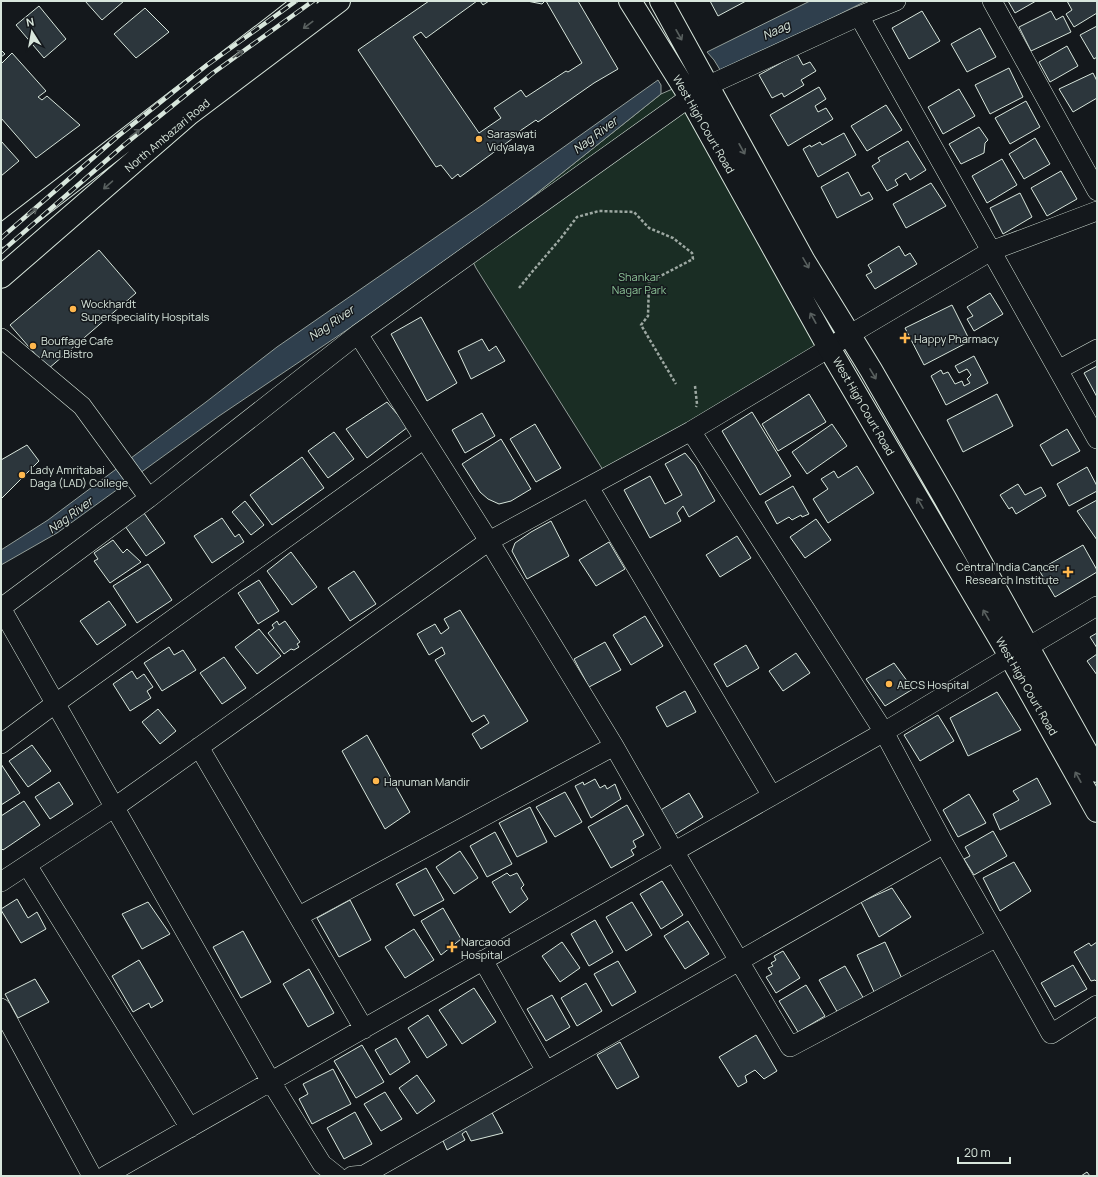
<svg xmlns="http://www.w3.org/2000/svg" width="1098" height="1177" viewBox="0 0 1098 1177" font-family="Manrope,sans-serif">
<rect width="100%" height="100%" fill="#14181c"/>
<path fill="#1a2d24" stroke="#939e99" d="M677,87L824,347L603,470L476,268L467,249L661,94Z"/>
<path fill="#2f3f4d" stroke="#939e99" d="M810,1H866L722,73L714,60L707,52Z
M658,80L661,85V94L467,249L219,416L57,533L1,565V550L48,520L206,402L277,347L478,208Z"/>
<path fill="#2c363c" stroke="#d8e6dc" d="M85,1H124L102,20Z
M429,1H477L426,38L421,32L413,37L479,133L501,118L494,108L521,90L526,97L566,71L568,72L582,63L546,1H578L618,69L594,83L538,122L536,120L511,137L512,139L460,177L458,174L452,179L441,165L436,167L358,50Z
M480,1H489L483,5Z
M527,1H545L542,4Z
M710,1H746L718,16Z
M1008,1H1036L1015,13Z
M1067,1H1097V13L1074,27L1066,14L1072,10Z
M39,6L66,39L44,58L16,25Z
M145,8L169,32L136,58L114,34Z
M922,11L940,41L909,59L892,28Z
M1051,11L1056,20L1063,16L1071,32L1031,51L1019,27Z
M1097,26V57L1094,59L1080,35Z
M980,28L996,57L967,72L951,44Z
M1067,46L1078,66L1050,82L1039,62Z
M1,50L5,54L1,57Z
M12,53L46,91L38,97L42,100L47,96L80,125L36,158L1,118V64Z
M797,54L803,65L810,62L816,71L801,80L804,85L784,97L782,93L772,98L759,75Z
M1009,68L1023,97L990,114L975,85Z
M1093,73L1097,81V98L1073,112L1059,89Z
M819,87L826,99L815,106L818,112L826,108L833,119L788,146L770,115Z
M959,89L975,116L943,134L928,107Z
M1026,101L1040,127L1010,144L995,118Z
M886,105L902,130L867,151L851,126Z
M979,127L988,140L985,143L984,153L961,164L949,144Z
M844,133L856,155L818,177L803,149L810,145L811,147L820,142L822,145Z
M1035,138L1050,164L1024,179L1009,154Z
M1,141L19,161L1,176Z
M908,141L926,170L910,180L906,173L895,180L898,185L887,191L872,166L880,161L878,158Z
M1002,159L1017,185L987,203L972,176Z
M1061,171L1077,199L1047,216L1031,188Z
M848,172L861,196L869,192L873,199L837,218L821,187Z
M931,183L946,206L906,228L893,204Z
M1020,193L1032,217L1003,234L990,208Z
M899,246L905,256L910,253L917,264L875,289L866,275L872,272L868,265Z
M99,250L136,293L48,369L10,325Z
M990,293L1003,314L974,331L967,319L973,316L967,307Z
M952,305L970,341L924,365L905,328Z
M421,317L457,383L427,401L391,334Z
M482,339L489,351L496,346L505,361L471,379L458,351Z
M974,356L988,383L946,405L931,376L941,370L943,374L948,372L955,384L962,381L964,386L970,383L967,379L971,375L967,369L959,373L955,366Z
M1097,366V397L1084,373Z
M809,394L826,422L778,451L762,424Z
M997,394L1013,426L963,452L947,420Z
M387,402L408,427L367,458L346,429Z
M752,412L791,476L760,495L722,431Z
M482,413L495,436L465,453L452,430Z
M535,424L561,468L536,482L510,439Z
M832,424L847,446L807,474L792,452Z
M1067,429L1080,451L1052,466L1040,445Z
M334,432L354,459L328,478L308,451Z
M501,439L531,489L511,501L499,504L488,499L480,492L462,464Z
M27,445L39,461L1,499V460Z
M685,453L695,465L715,501L689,517L683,506L677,513L681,521L650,538L624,490L650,476L665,504L682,495L665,464Z
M302,457L324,488L272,525L250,495Z
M857,466L874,493L828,523L813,499L828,489L821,479L834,471L838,478Z
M1087,467L1097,486V491L1069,506L1057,484Z
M1018,484L1025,495L1041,487L1046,496L1016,514L1012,507L1009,509L1000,495Z
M793,486L809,514L802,517L801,515L792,520L789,517L777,524L765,502Z
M1097,500V540L1077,511Z
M245,501L264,525L251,535L232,512Z
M144,513L165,543L146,556L125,526Z
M222,518L235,537L239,534L244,542L212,563L194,536Z
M816,519L831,540L805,558L790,537Z
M551,521L569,556L527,579L512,551L515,543L531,532Z
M737,536L751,558L720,577L706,555Z
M113,540L123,553L127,549L141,562L110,583L94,561L98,559L94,553Z
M609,542L625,569L596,586L579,560Z
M1083,545L1097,570V572L1055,597L1039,570Z
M291,552L317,587L292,605L267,571Z
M148,564L172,600L137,623L113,586Z
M354,571L376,604L350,621L328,588Z
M259,580L279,611L258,624L238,593Z
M109,601L126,625L97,645L80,621Z
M460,610L528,721L481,749L472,734L489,723L484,715L472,722L435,660L445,654L442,647L429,655L417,634L435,624L441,634L449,628L444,619Z
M645,616L663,646L631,665L613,635Z
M277,621L279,625L285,621L300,642L297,644L299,647L294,650L291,649L284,654L268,633L274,628L272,625Z
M259,629L281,656L257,674L235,647Z
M1097,633V648L1090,637Z
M605,642L621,670L589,687L574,659Z
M746,645L759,668L727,687L714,664Z
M169,647L174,655L183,650L196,670L162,691L144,663Z
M796,653L810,673L783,691L769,671Z
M1097,654V675L1087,661Z
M224,657L246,688L222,704L200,673Z
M894,663L913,689L885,706L866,679Z
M132,671L137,679L144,674L153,687L147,691L151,698L130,711L113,684Z
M685,691L696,712L667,727L656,707Z
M997,692L1021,730L968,756L950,718Z
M158,709L176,731L160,744L142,722Z
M938,715L954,741L920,761L904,735Z
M367,735L410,812L385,829L342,751Z
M32,745L51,771L28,787L9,761Z
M1,764L20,793L1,805Z
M1037,778L1051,804L1000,830L993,814L1019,800L1013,791Z
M595,779L600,788L605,785L607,789L615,784L621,799L591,818L575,786L583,782L584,785Z
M59,782L73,804L50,819L35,797Z
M565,792L582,822L555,837L536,807Z
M689,793L703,817L674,835L659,811Z
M969,794L986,823L958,837L943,810Z
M24,801L40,825L3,850L1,848V816Z
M627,805L644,835L633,841L636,847L631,850L634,855L611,868L588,827Z
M530,807L547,842L517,857L499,823Z
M993,831L1007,856L974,875L964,859L970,856L965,847Z
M495,832L512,864L487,877L470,846Z
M460,851L478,878L454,894L436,867Z
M1014,862L1031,891L1000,911L983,878Z
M426,868L444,900L414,916L396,884Z
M507,873L510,876L517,873L524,885L521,888L528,899L510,913L492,882Z
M662,881L683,915L661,929L640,894Z
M892,888L911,917L879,937L861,902Z
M17,899L28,918L37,912L46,929L21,943L1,910V909Z
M350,900L371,940L339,957L317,918Z
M148,902L170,934L142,949L122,914Z
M632,902L652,935L626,951L606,917Z
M443,908L461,939L441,955L421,921Z
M595,920L613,952L589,966L571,934Z
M688,921L709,954L685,969L664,936Z
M414,929L434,960L405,978L385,947Z
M243,931L271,982L241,998L213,947Z
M562,942L580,968L560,982L542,956Z
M885,942L904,983L876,996L857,955Z
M1097,942V982L1095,980L1091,981L1074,952L1089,943L1091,946Z
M783,951L800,978L776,993L766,977L772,974L768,968L773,966L771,963L776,960L774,956Z
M139,960L163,1001L151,1008L149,1003L133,1012L112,976Z
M618,961L636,992L612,1006L594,974Z
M1073,965L1087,989L1055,1007L1041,983Z
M845,966L865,1001L839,1015L819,980Z
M309,969L334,1013L308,1027L283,984Z
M35,979L49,1002L18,1018L5,994Z
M586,983L602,1011L577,1026L561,998Z
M806,985L825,1016L798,1032L779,1001Z
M474,988L496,1022L462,1044L439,1010Z
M552,995L570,1027L546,1041L527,1009Z
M428,1015L447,1045L427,1058L408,1028Z
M756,1035L777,1071L764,1079L755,1070L745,1076L747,1082L738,1087L719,1057Z
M396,1038L410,1062L390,1075L375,1050Z
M620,1042L639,1077L617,1089L597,1055Z
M362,1045L384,1082L356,1098L334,1061Z
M333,1069L351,1104L312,1124L299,1099L308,1094L303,1084Z
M417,1075L435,1101L417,1114L399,1088Z
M385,1092L402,1119L381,1131L364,1104Z
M490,1109L503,1133L471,1141L466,1131L462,1134L465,1140L447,1150L440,1134Z
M355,1112L372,1144L344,1159L327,1128Z
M1087,1172L1090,1176H1081Z"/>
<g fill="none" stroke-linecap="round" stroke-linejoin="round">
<g stroke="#d8e6dc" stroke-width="20">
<path id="minor" d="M992,1L1097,191
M859,16L1097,439
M707,86L859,16L896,1
M358,334L489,541L614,746L674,851L790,1047L997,937
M1,338L82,406L149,498
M1058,370L1097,349
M691,431L884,732L944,844L997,937L1051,1034L1097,1005
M589,487L772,796
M1,608L149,498L358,334L690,97
M1,608L271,1082L322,1164L337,1176
M1,744L56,703L424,439
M199,747L364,1029
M27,865L190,1128
M1,882L115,807L489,541L691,431L829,348L849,335L991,251L1097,211
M299,916L614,746
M483,960L546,1071
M1,1008L92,1176
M105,1176L884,732L1010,656L1028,647L1097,606
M352,1176L364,1175L944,844"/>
</g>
<g stroke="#d8e6dc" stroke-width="24">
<path id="major" d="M630,1L685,89L829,348L1010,656L1097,811
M661,1L804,261L871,370L946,500L1097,771
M1,236L282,20L306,1
M1,277L189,114L339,1"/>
</g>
<path stroke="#9da8a2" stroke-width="2.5" stroke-dasharray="3 2" stroke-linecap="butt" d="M519,288L532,272L561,238L577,217L599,211L634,212L649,228L673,238L692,253L693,259L649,282L648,316L641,325L676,384
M695,386L697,404L696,407"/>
<use href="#minor" stroke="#14181c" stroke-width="19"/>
<use href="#major" stroke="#14181c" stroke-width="22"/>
<g stroke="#d8e6dc" stroke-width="4.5">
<path id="rail" d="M1,238L117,137L207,65L296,1
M1,252L124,145L213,73L313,1"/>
</g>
<use href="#rail" stroke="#14181c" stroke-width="3" stroke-dasharray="9" stroke-linecap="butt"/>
</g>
<defs><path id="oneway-shaft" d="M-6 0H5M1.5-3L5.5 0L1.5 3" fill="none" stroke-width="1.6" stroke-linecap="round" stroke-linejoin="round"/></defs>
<g stroke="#59605f">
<use href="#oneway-shaft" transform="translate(308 25) rotate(143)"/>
<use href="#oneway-shaft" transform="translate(679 35) rotate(61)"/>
<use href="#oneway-shaft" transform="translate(238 54) rotate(-37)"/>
<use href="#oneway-shaft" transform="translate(135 133) rotate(-37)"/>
<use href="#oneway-shaft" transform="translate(742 149) rotate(61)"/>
<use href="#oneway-shaft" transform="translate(108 185) rotate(139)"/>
<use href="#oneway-shaft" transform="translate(32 212) rotate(-37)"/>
<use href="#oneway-shaft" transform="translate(806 263) rotate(60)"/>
<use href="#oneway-shaft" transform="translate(813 318) rotate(-119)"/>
<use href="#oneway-shaft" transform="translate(873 374) rotate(59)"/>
<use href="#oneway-shaft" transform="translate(920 503) rotate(-120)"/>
<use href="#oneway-shaft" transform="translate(986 615) rotate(-120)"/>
<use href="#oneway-shaft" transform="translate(1078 777) rotate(-119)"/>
</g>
<g fill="#ffb74d" stroke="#14181c" stroke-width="1.5">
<circle cx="479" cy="139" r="4"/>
<circle cx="73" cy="309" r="4"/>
<path d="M903 332h4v4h4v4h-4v4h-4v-4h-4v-4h4z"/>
<circle cx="33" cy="346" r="4"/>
<circle cx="22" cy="475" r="4"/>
<path d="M1066 566h4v4h4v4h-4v4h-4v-4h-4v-4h4z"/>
<circle cx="889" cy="684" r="4"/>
<circle cx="376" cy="781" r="4"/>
<path d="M450 941h4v4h4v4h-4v4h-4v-4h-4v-4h4z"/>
</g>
<g text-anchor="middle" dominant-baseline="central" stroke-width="3" stroke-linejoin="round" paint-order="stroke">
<g font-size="11" fill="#d8e6dc" stroke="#14181c">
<text transform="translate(704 124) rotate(60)">West High Court Road</text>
<text transform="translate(167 135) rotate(-40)">North Ambazari Road</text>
<text transform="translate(864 406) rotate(60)">West High Court Road</text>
<text transform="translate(1027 686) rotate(60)">West High Court Road</text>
</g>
<g font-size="11" fill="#d8e6dc" stroke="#14181c" text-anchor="start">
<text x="487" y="133">Saraswati<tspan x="487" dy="13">Vidyalaya</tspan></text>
<text x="81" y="303">Wockhardt<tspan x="81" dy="13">Superspeciality Hospitals</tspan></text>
<text x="914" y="338">Happy Pharmacy</text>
<text x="41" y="340">Bouffage Cafe<tspan x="41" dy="13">And Bistro</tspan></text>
<text x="30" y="469">Lady Amritabai<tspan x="30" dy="13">Daga (LAD) College</tspan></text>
<text x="1059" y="566" text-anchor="end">Central India Cancer<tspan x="1059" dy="13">Research Institute</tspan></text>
<text x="897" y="684">AECS Hospital</text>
<text x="384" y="781">Hanuman Mandir</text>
<text x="461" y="941">Narcaood<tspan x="461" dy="13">Hospital</tspan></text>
</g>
<g font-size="11" fill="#8ac095" stroke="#14181c">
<text x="639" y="276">Shankar<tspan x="639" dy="13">Nagar Park</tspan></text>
</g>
<g font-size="12" font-style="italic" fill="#d8e6dc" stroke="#14181c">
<text transform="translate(776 30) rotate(-25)">Naag</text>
<text transform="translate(595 135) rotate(-37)">Nag River</text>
<text transform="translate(331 323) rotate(-34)">Nag River</text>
<text transform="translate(70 515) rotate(-36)">Nag River</text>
</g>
</g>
<rect width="1098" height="1177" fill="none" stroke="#d8e6dc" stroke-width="4"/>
<g transform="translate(32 32) rotate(349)" stroke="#14181c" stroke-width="3" paint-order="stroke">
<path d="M0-3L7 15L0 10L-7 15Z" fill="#d8e6dc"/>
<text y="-6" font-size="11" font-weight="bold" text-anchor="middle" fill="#d8e6dc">N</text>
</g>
<path d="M958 1157v6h52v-6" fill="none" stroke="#d8e6dc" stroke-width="2"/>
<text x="964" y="1157" font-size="12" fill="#d8e6dc" stroke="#14181c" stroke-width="3" paint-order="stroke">20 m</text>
</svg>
